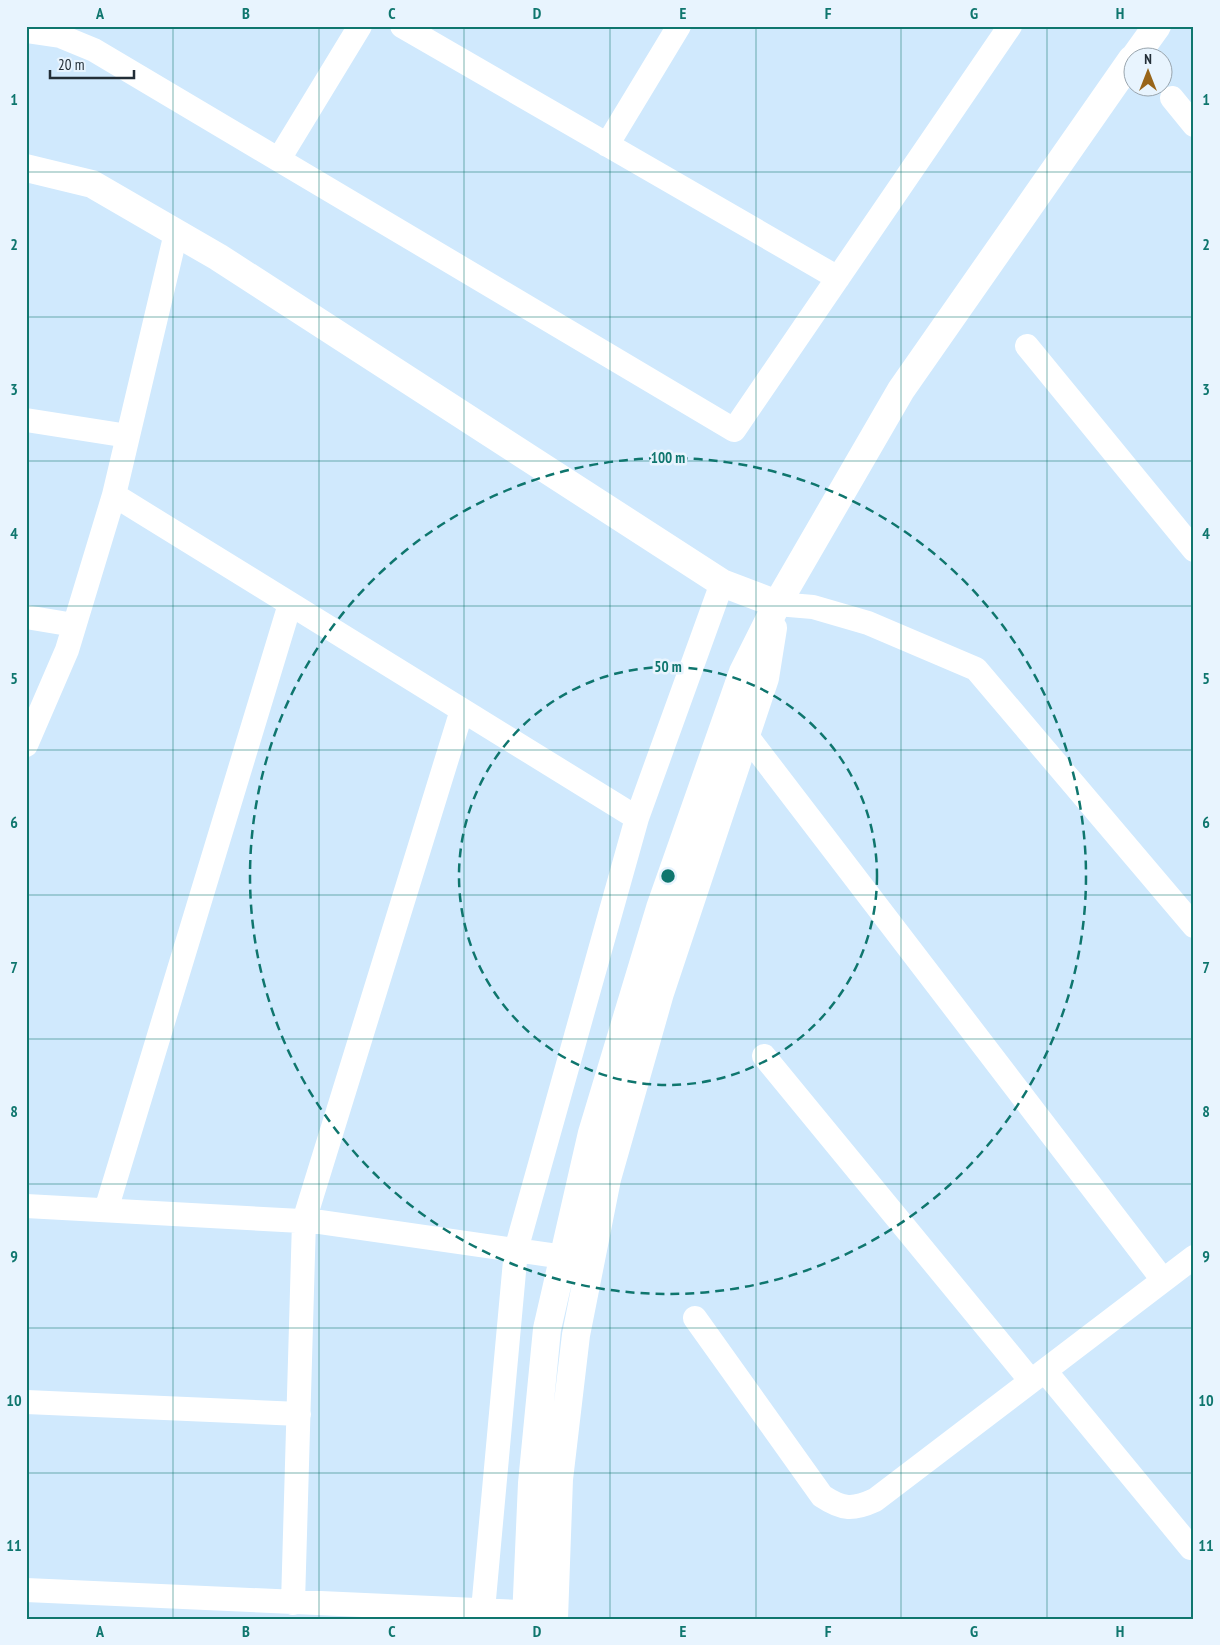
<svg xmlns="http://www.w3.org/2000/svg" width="1220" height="1645" viewBox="0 0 1220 1645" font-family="'PT Sans Narrow',sans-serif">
<rect width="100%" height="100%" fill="#d0e9fd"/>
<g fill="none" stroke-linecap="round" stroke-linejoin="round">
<path stroke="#fff" stroke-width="24" d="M402,26L838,278
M26,31L60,36L94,50L734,430L1010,26
M1172,98L1194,125
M607,145L679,26
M279,159L360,26
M1027,346L1194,550
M26,420L128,436
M114,495L637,818
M777,604L813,607L868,623L976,669L1194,926
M26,617L74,625
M746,735L1163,1280
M26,745L67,650L114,495L176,233
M764,1056L1031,1381
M26,1206L320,1222L564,1257
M106,1210L290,604
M695,1318L822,1496C843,1510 853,1510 875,1500L1194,1257
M1045,1371L1191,1548
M26,1402L299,1414
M26,1590L544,1613
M293,1603L304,1221L462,710
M483,1610L516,1250L637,818L722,583"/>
<path stroke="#fff" stroke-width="28" d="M1134,58L1157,26
M26,168L92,184L218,257L722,583L777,604
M526,1619L532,1483L547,1329L592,1133L660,908L743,672L777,604L901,390L1132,59
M554,1619L559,1479L576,1335L607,1179L660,993L765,678L773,628"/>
</g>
<path fill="none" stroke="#0f766e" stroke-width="1" stroke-opacity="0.55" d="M173,26V1619M319,26V1619M464,26V1619M610,26V1619M756,26V1619M901,26V1619M1047,26V1619M26,172H1194M26,317H1194M26,461H1194M26,606H1194M26,750H1194M26,895H1194M26,1039H1194M26,1184H1194M26,1328H1194M26,1473H1194"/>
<g fill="none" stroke="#0f766e" stroke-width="2.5" stroke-dasharray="9 6">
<circle cx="668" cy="876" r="209"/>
<circle cx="668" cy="876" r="418"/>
</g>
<circle cx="668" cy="876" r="8" fill="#0f766e" stroke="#e8f4fe" stroke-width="2.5"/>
<g font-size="15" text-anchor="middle" font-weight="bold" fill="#0f766e" stroke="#e8f4fe" stroke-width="5" stroke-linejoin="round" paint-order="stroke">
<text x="668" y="463">100 m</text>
<text x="668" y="672">50 m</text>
</g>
<rect width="1220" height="1645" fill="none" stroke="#e8f4fe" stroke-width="55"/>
<g transform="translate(1148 72)"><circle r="24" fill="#e8f4fe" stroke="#99a5ae"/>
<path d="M0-4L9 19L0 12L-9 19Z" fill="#98651a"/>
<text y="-8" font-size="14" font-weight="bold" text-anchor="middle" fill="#222e37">N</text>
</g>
<path d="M50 70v8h84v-8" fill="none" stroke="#222e37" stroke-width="2.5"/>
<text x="58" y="70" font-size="15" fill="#222e37" stroke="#e8f4fe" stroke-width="4" paint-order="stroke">20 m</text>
<rect x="28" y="28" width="1164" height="1590" fill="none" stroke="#0f766e" stroke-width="2"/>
<g font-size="16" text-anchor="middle" font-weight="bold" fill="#0f766e">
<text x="100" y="19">A</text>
<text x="246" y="19">B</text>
<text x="392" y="19">C</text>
<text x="537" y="19">D</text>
<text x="683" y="19">E</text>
<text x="828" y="19">F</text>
<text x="974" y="19">G</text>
<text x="1120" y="19">H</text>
<text x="14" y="105">1</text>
<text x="1206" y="105">1</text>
<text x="14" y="250">2</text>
<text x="1206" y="250">2</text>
<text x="14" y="395">3</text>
<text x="1206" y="395">3</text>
<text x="14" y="539">4</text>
<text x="1206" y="539">4</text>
<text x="14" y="684">5</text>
<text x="1206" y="684">5</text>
<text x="14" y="828">6</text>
<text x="1206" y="828">6</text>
<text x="14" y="973">7</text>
<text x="1206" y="973">7</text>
<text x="14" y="1117">8</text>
<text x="1206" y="1117">8</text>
<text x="14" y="1262">9</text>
<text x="1206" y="1262">9</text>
<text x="14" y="1406">10</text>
<text x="1206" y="1406">10</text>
<text x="14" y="1551">11</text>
<text x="1206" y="1551">11</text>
<text x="100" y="1637">A</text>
<text x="246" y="1637">B</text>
<text x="392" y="1637">C</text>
<text x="537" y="1637">D</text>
<text x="683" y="1637">E</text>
<text x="828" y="1637">F</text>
<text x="974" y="1637">G</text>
<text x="1120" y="1637">H</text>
</g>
</svg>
